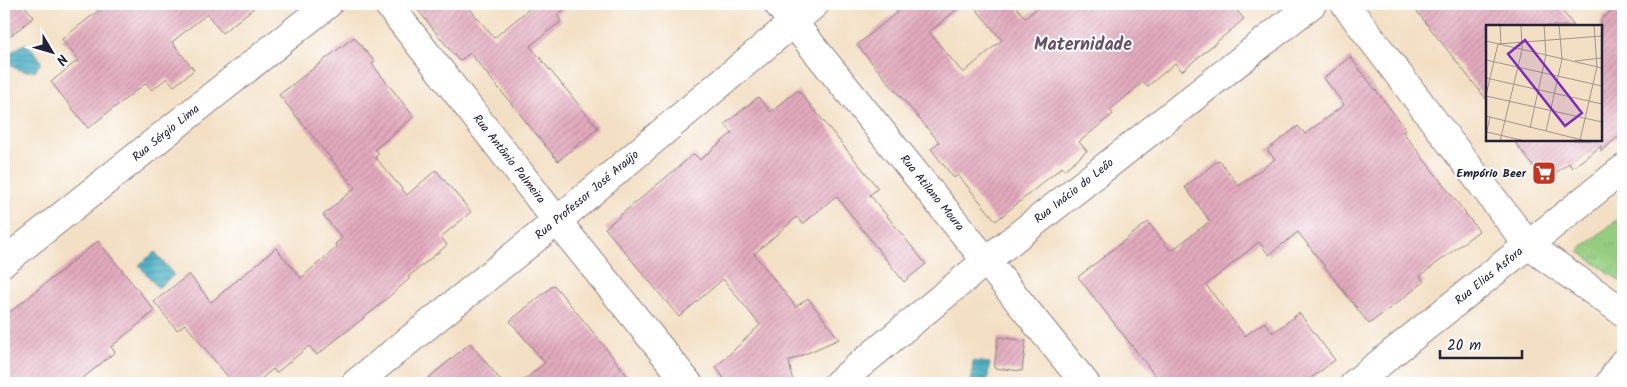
<svg xmlns="http://www.w3.org/2000/svg" width="1627" height="387" viewBox="0 0 1627 387" font-family="Kalam,sans-serif">
<defs>
<pattern id="park-tufts" width="24" height="20" patternUnits="userSpaceOnUse" patternTransform="scale(1.25)"><rect width="24" height="20" fill="#95cd7f"/><path d="M3 7l-1-3M5 7V3M7 7l1-3M15 17l-1-3M17 17v-4M19 17l1-3" fill="none" stroke="#80b06f"/></pattern>
<pattern id="water-rules" width="6" height="5" patternUnits="userSpaceOnUse" patternTransform="scale(1.25)"><rect width="6" height="5" fill="#40abbf"/><path d="M0 2.5h6" fill="none" stroke="#358b9c"/></pattern>
<pattern id="building-hatch" width="6" height="6" patternUnits="userSpaceOnUse" patternTransform="scale(1.25)"><rect width="6" height="6" fill="#e2aabd"/><path d="M-1 1l2-2M0 6l6-6M5 7l2-2" fill="none" stroke="#c292a3"/></pattern>
</defs>
<rect width="100%" height="100%" fill="#fff"/>
<filter id="ink" filterUnits="userSpaceOnUse"><feTurbulence type="fractalNoise" baseFrequency=".02" numOctaves="2"/><feDisplacementMap in="SourceGraphic" scale="10" xChannelSelector="R" yChannelSelector="G"/><feConvolveMatrix kernelMatrix="1 2 1 2 8 2 1 2 1" color-interpolation-filters="sRGB"/></filter>
<filter id="wash" filterUnits="userSpaceOnUse"><feTurbulence type="fractalNoise" baseFrequency=".0096" numOctaves="4" result="noise"/><feDisplacementMap in="SourceGraphic" scale="20" xChannelSelector="R" yChannelSelector="G"/><feGaussianBlur stdDeviation="1.12" result="paint"/><feColorMatrix in="noise" values="0 0 0 0 0 0 0 0 0 0 0 0 0 0 0 0 0 1.4 0 .05"/><feComposite in="paint" operator="in"/></filter>
<g filter="url(#wash)">
<rect width="100%" height="100%" fill="#f3e0c4"/>
<path fill="url(#park-tufts)" stroke="#5c785d" d="M1623,215V283L1578,251Z"/>
<path fill="url(#water-rules)" stroke="#31667d" d="M24,44C32,47 39,55 41,63L35,71C23,71 15,72 8,61L10,53Z
M155,252L174,275L158,288L139,265Z
M973,361L990,363L987,383H971Z"/>
<g id="blocks">
<path fill="url(#building-hatch)" d="M4,4H23L34,17L4,41Z
M107,4H259L222,33L207,14L172,42L194,70L174,86L167,78L152,90L146,83L88,128L51,82L78,60L62,39Z
M413,4H466L494,38L535,4H571L557,15L561,21L530,46L598,128L558,161L470,53L459,61Z
M907,4H964L929,32L963,73L1002,40L972,4H1014L1025,18L1043,4H1231L1244,19L1182,71L1175,63L1147,87L1143,82L1110,110L1113,114L1079,142L1087,151L1064,170L1062,167L996,221L958,175L954,178L931,149L939,142L857,45Z
M1411,4H1557L1574,26H1487V100Z
M1621,4H1623V133L1601,151V146L1572,168L1569,163L1545,181L1513,140H1601V19Z
M354,37L375,62L372,64L414,117L375,149L379,154L375,157L407,195L436,170L471,212L441,237L447,245L408,277L409,279L376,308L317,355L309,346L276,373L273,369L256,383H233L185,324L177,330L154,302L189,274L211,302L276,248L301,278L337,247L335,244L342,238L323,215L355,188L279,95Z
M1350,57L1406,129L1403,132L1479,231L1420,276L1424,282L1369,324L1298,232L1269,255L1259,242L1206,285L1245,336L1264,322L1273,333L1299,313L1335,360L1305,383H1161L1078,277L1148,222L1171,251L1210,221L1185,187L1219,160L1239,186L1275,159L1267,150L1298,126L1305,134L1344,105L1324,78Z
M798,90L878,188L870,195L926,264L904,282L836,196L803,224L797,217L754,254L796,307L808,298L839,339L789,361L793,383H727L716,367L760,325L723,279L679,317L605,228L694,154L700,160L732,133L725,124L758,97L771,112Z
M98,241L155,311L111,347L115,352L77,383H4V317Z
M554,285L602,343L633,383H520L545,363L510,321Z
M998,337L1026,341L1022,371L994,368Z
M470,343L503,383H423L438,370Z"/>
</g>
</g>
<g filter="url(#ink)">
<use href="#blocks" fill-opacity="0" stroke="#8a8180" stroke-width="1"/>
<g fill="none" stroke-linecap="round" stroke-linejoin="round">
<g stroke="#8a8180" stroke-width="30">
<path id="minor" d="M388,4L557,221L688,383
M778,4L1085,383
M1345,4L1528,245L1623,312
M4,262L328,4
M356,383L557,221L815,4
M838,383L987,260L1312,4
M1355,383L1623,169
M1610,383L1623,363"/>
</g>
<use href="#minor" stroke="#fff" stroke-width="28"/>
</g>
</g>
<defs>
<g id="supermarket-square" transform="scale(1.25)"><rect x="-9" y="-9" width="18" height="18" rx="4" fill="#c8321e" stroke="#fff"/><path d="M-6-5.5h2.5l.6 2H6L4.5 2H-2.5L-4.4-4H-6ZM-1.5 3.2a1.3 1.3 0 1 0 .1 0ZM3 3.2a1.3 1.3 0 1 0 .1 0Z" fill="#fff"/></g>
</defs>
<g fill-rule="evenodd">
<use href="#supermarket-square" x="1544" y="173"/>
</g>
<g text-anchor="middle" dominant-baseline="central" stroke-width="4" stroke-linejoin="round" paint-order="stroke">
<g font-size="12" fill="#22223b" stroke="#fff">
<text transform="translate(166 133) rotate(-39)">Rua Sérgio Lima</text>
<text transform="translate(509 159) rotate(52)">Rua Antônio Palmeira</text>
<text transform="translate(1074 191) rotate(-38)">Rua Inácio do Leão</text>
<text transform="translate(932 193) rotate(51)">Rua Atilano Moura</text>
<text transform="translate(587 195) rotate(-40)">Rua Professor José Araújo</text>
<text transform="translate(1489 276) rotate(-39)">Rua Elias Asfora</text>
</g>
<g font-size="12" font-weight="bold" fill="#22223b" stroke="#fff" text-anchor="end">
<text x="1526" y="173">Empório Beer</text>
</g>
<g font-size="18" font-weight="bold" fill="#655268" stroke="#fff">
<text x="1083" y="45">Maternidade</text>
</g>
</g>
<g transform="translate(1486 25)">
<rect width="116" height="116" fill="#f3e0c4"/>
<path fill="none" stroke="#9f948d" stroke-width="1" d="M14,0L15,20M0,16L116,43M0,35L116,61M89,36L116,33M0,53L116,79M0,70L12,19L116,11M0,71L116,97M0,91L100,116M44,103L60,30L58,0M60,106L76,34L73,0M1,107L39,116M0,110L4,92M94,115L111,42L108,0M14,116L36,25L35,0"/>
<path fill="#7b2cbf" fill-opacity="0.15" stroke="#7b2cbf" stroke-width="2.5" d="M39,15L96,88L79,101L22,29Z"/>
<rect width="116" height="116" fill="none" stroke="#22223b" stroke-width="2.5"/>
</g>
<rect width="1627" height="387" fill="none" stroke="#fff" stroke-width="20"/>
<g transform="translate(52 52) rotate(128)" stroke="#ffffff" stroke-width="4" paint-order="stroke">
<path d="M0-4L9 19L0 12L-9 19Z" fill="#22223b"/>
<text y="-8" font-size="14" font-weight="bold" text-anchor="middle" fill="#22223b">N</text>
</g>
<path d="M1440 350v8h82v-8" fill="none" stroke="#22223b" stroke-width="2.5"/>
<text x="1447" y="350" font-size="15" fill="#22223b" stroke="#ffffff" stroke-width="4" paint-order="stroke">20 m</text>
</svg>
